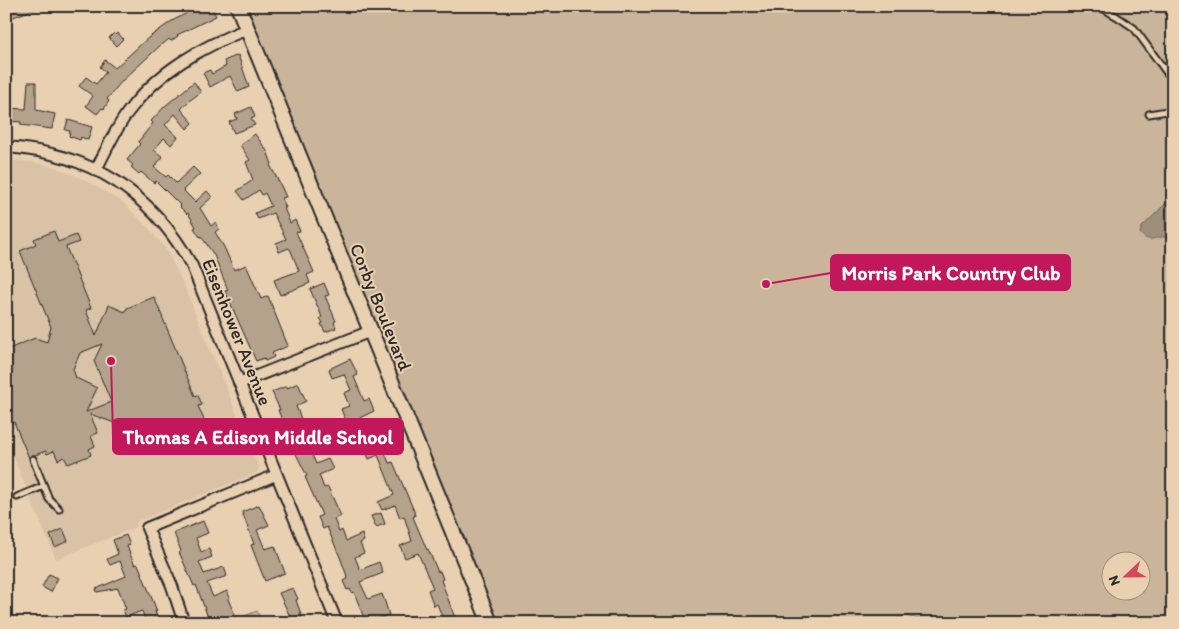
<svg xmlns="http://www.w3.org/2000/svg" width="1179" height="629" viewBox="0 0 1179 629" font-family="Itim,sans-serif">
<rect width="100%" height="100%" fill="#e9d0b1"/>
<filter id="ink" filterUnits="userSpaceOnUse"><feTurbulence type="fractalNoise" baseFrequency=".02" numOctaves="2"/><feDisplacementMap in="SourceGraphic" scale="10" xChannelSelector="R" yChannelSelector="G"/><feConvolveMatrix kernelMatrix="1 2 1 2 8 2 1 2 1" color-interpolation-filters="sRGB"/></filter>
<g filter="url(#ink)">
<path fill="#d9c2a6" d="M6,160L33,162L54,167L81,178L121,201L147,226L166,249L182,281L259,468L258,471L256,473L138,521L134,528L56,559L6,440Z"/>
<path fill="#cab59b" stroke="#7a7063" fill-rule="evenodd" d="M245,6H1173V623H937L905,616L883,623H497ZM1112,562H1142V592H1112Z
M257,611L262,623H228Z"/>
<path fill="#9e8e7c" stroke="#70665c" d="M1173,200V238C1170,238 1167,237 1164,237C1154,237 1148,244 1140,233L1142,227L1168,201Z"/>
<path fill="#b4a28c" stroke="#2b2b2b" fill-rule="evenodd" d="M6,6H39V7L6,20Z
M190,6H211L216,16L177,35L178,36L171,41L169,39L163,44V43L122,81L107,99L109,101L104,109L102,108L97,114L86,106L93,96L79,86L86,77L96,84L106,72L100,67L105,60L115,68L148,38L172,21L187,13L185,9Z
M114,33L116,35L118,33L123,39L116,46L109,38Z
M238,55L249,87L238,92L230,76L210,87L203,73L210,70L212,74L226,66L224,61Z
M28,82H36V110L55,114L52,129L21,125V122L6,121V108L26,109Z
M194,82L201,92L189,101L181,109L193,123L187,129L175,114L165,125L178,137L171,145L164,138L154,150L163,157L154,167L166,177L168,175L176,183L193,167L200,174L183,190L195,202L207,191L212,197L200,208L211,226L216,222L219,229L215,232L224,247L234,270L246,265L261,299L268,296L288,346L272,353L274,357L265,361L264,358L256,361L225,291L228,290L214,255L201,236L200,237L194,228L196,227L188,213L187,214L180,207L181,206L156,181L154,183L141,172L139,174L131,167L133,165L127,160L140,144L138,142L153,123L151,121L165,106Z
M251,107L255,117L251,119L255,125L234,133L229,122L237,119L235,114Z
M68,120L92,127L88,140L81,137L80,140L69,136L70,131L65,130Z
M255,134L267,151L272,164L270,165L282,188L286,197L282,198L286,208H284L290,223L295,220L300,231L296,232L314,272L307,275L310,283L280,295L274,280L299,271L291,251L289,248L279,252L276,243L286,239L273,213L258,219L255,213L271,206L265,193L262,195L259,190L244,200L237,191L253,180L246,162L250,160L240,145Z
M54,231L58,242L76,235L79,242L66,247L91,308L86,310L96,336L109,305L125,312L127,308L154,297L195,396L198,395L202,405L198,406L207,427L184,437L181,428L130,449L120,425L90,414L98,433L91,436L95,446L89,449L91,455L68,464L64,457L58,460L54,451L47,454L46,451L35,455H32L29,458L14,422L10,424L6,416V350L35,338L47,342L51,327L20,251L36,244L34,239ZM102,344L94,361L111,402L86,412L97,388L76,378L73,369L80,353Z
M324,283L329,295L325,296L336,321L334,322L336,328L325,332L321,324L323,323L320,318L322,317L310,289Z
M350,359L358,375L354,377L364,401L369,399L374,411L347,424L341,409L349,406L344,393L351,390L344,374L332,378L329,369Z
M298,383L306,401L296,406L310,442L323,436L326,444L310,450L316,464L328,459L333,469L319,475L324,488L328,487L341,516L334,519L339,532L342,530L346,541L362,534L364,541L360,543L364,553L355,557L360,570L379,562L383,573L360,582L368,599L382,594L385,602L389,615L375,620L376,623H366L354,592L352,593L350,589L347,590L343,581L348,579L340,557L327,527L323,529L318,517L322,515L305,477L307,476L295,452L297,451L291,437L289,438L278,410H280L272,392L287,386V388Z
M379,425L384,437L380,440L389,463L393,462L414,511L415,516L413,517L427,550L428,549L438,572L440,571L443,579L441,580L457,623H445L437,604L434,606L428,590L433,588L418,553L405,558L400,546L412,541L404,516L400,518L395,505L382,510L378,502L394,495L378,455L369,459L366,452L368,451L362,438L366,436L364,432Z
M259,505L269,525L257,530L265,549L275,546L285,573L265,581L251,545L254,544L242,512Z
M381,513L385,524L376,527L371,516Z
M203,521L208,533L196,538L201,552L209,549L212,557L199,562L204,574L224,567L227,576L207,583L213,597L227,591L230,598L228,599L236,618L228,621L226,618L215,623H206L204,616L207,615L205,609L196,585L194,586L179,552L181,551L174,533Z
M63,529L68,541L55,547L50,535Z
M126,535L130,545L127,546L130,554L135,565L138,564L157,611H155L157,617L146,622L142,611L126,617L123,610L126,609L118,588L97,592L96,589L126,576L120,561L110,565L107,559L118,554L113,540Z
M49,574L58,578L51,592L42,587Z
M293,588L298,599L296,600L302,617L292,621L279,593Z"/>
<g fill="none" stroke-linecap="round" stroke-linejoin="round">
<g stroke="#2b2b2b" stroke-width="9">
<path id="lane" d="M1099,6L1116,16L1134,28L1167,73L1173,77
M1149,114L1173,110
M33,459L49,499L59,509
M17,497L44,486"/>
</g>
<g stroke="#2b2b2b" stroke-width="14">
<path id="street" d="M6,147C91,153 151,192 192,266L337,623
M96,170C106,150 115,130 128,112C158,71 202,47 247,29
M239,383L371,331
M184,623L172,586L147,528L276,475"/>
</g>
<g stroke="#2b2b2b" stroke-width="18">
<path id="secondary" d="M238,6L490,623"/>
</g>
<use href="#lane" stroke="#e9d0b1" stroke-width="5"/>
<use href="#street" stroke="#e9d0b1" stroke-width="10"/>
<use href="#secondary" stroke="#e9d0b1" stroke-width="14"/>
</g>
</g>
<g text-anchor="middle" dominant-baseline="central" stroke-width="4" stroke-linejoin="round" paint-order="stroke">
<g font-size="19" fill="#2b2b2b" stroke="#e9d0b1">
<text transform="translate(381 307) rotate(68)">Corby Boulevard</text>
<text transform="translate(237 332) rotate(68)">Eisenhower Avenue</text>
</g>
</g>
<path fill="none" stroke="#c2185b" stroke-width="2" d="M766 284L831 273M111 361L113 437"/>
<g fill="#c2185b" stroke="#e9d0b1" stroke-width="2">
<circle cx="766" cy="284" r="5"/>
<circle cx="111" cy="361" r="5"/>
</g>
<g fill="#c2185b" stroke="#c2185b" stroke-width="2">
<rect x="831" y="255" width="239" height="35" rx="5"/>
<rect x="113" y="419" width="290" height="35" rx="5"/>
</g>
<g font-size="20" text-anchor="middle" font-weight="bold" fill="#fff">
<text x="951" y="280">Morris Park Country Club</text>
<text x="258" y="444">Thomas A Edison Middle School</text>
</g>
<rect width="1179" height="629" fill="none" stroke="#e9d0b1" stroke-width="25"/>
<rect x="12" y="12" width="1154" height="604" fill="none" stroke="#2b2b2b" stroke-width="2" filter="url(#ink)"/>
<g transform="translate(1126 576) rotate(248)"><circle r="24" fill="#e9d0b1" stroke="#9d8e7b"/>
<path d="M0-4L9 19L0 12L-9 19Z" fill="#d1495b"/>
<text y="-8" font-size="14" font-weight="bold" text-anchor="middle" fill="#2b2b2b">N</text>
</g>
</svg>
